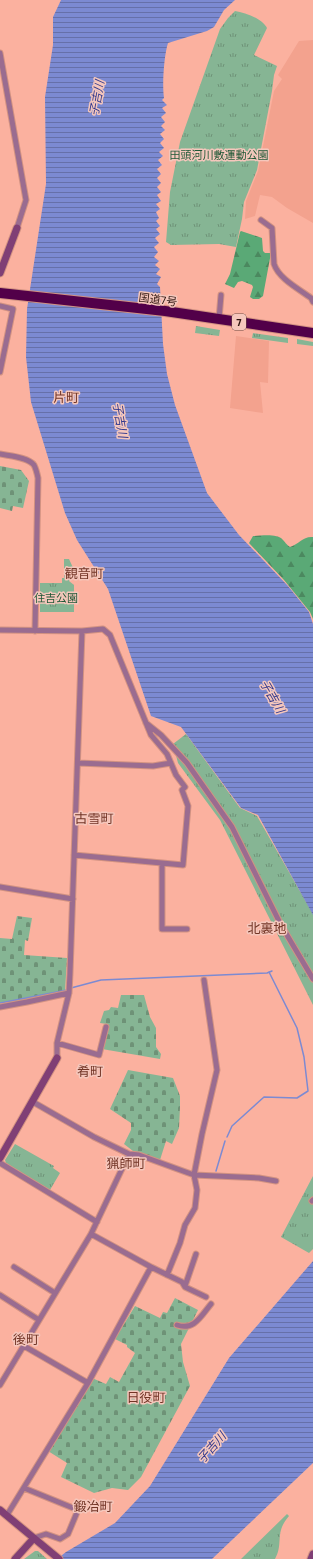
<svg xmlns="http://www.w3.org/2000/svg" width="313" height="1559" viewBox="0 0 313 1559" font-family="'Exo 2','Noto Sans JP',sans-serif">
<defs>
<pattern id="grass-tufts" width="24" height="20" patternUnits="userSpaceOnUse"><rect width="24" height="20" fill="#86b594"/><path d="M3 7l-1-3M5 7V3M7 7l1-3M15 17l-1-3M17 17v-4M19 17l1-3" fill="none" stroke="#6e9277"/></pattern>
<pattern id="forest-firs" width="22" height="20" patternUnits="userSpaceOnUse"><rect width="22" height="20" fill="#5aa976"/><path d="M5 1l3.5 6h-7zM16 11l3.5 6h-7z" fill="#4b885f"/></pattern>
<pattern id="cemetery-stones" width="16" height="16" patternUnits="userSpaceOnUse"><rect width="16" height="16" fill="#86b594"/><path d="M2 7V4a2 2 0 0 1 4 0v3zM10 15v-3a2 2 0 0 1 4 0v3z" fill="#6e9277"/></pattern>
<pattern id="water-rules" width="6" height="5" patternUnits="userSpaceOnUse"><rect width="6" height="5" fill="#7c8ad2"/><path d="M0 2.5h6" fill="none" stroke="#6670a9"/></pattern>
</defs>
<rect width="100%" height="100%" fill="#fbb19f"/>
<path fill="#f3a28e" d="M313,40V223L287,208L272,197L260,195L255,216L245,219L246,201L258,171L274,91L282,79L278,75L299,41Z
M236,336L269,341L268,383L260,382L263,413L230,408Z"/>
<path fill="url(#grass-tufts)" d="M235,11C245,13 262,18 267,28L254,55L277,66L274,75L272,91L257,170L244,202L242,219L236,247L219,244L171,245L166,242L170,192L180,142L220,29L228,18Z
M196,326L220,330L219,336L195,333Z
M253,333L288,338V343L252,338Z
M297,339L313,342V346L297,344Z
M64,559H69L75,572L69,581L74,585V612H40V583H62V578H64Z
M186,734L240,808L257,816L313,914V1005L220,820L178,763L173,744Z
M15,1144L54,1166L53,1168L60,1173L50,1190L6,1163L5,1160Z
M313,1176V1249L309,1253L281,1237Z
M287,1514L289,1516C274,1533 284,1543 275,1559H241Z
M35,1551H38L47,1559H24Z"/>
<path fill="url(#forest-firs)" d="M241,231L262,238L263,251L265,253H271L263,296L259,299H253L250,297L253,287L252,285L242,281L238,282L234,288L225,284L230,274L240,232Z
M253,536C261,536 277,533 283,540C285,542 286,544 290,547C299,544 303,536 313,537V619L310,612L284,580L249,543Z"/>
<path fill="url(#cemetery-stones)" d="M0,466L21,470L29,481L23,508L13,506L12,511L0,508Z
M17,916L32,918L28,941L25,940L24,955L67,958L65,991L21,1001L0,1003V938L12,939Z
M121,995H144L150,1017L156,1028V1047L161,1054L160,1059L102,1049L107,1024L100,1023L104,1011L109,1010L111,1007L118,1008Z
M128,1070L173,1078L180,1096V1108L179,1128L172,1144L166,1141L160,1160L133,1151L124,1144L131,1130V1123L110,1109Z
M175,1298L198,1310L181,1344L183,1362L190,1386L141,1477L128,1490L112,1488L94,1493L61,1477L67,1463L48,1451L92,1378L106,1384L110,1377L119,1382L135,1353L127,1347V1345L115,1339L135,1306L160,1318L163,1312L167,1313Z"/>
<path fill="url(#water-rules)" d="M61,0H235L224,10L214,27L207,31L168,43C164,55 162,85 164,98L162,100L167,105L162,108L166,113L161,117L165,122L161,126L165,130L160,134L164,139L160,143L164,148L159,152L163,156L158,160L162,165L157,169L161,174L157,178L161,183L157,187L161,192L157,195L161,201L156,204L160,209L156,212L159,218L156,221L160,226L156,229L160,234L155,238L159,243L154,247L158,252L154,257L159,261L155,265L160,269L156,274L161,277L157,284L160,287L163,344L167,374L175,405L207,493L239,535L288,586L309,612L313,624V915L258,815L241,808L181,727L151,716L108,589L77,540L65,513L31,402L26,357L27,309L46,184L45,97L53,45V17Z
M313,1261V1463L212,1559H57L66,1552L115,1523L150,1486L229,1358Z"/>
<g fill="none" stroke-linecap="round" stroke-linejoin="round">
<path stroke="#7c8ad2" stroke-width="1.5" d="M71,988L101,980L267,973L272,971
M0,1003L67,990
M227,1137L232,1126L264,1097L297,1098L308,1091L304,1057L297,1028L269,972
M216,1171L225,1141"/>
<g stroke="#d29282" stroke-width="7">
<path id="street" d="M0,53L26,200L17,228
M261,220L272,228L274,264C279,279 299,289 311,298L313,302
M0,306L13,309L0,372
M219,319L221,295
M0,454C9,456 28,457 34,465C36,469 37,473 38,478L35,631
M0,630L82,631L103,629L110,635L151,735L167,754L176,775L185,787L182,790L188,806L183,865L162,863
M146,723L161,735L187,763L232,827L281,925L313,979
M78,763L153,766L171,763
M74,855L162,863V929H187
M0,887L73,899
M0,1007L27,1002L69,993
M57,1043L99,1055L106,1027
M57,1058V1043L69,993L70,973L82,631
M33,1102L94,1137L129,1154L139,1155L194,1175L259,1178L276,1181
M0,1163L97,1222
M312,1201L313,1200
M91,1234L151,1267L182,1282L185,1287L206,1297
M14,1267L55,1293
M167,1275L180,1243L185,1225L195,1208L197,1190L194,1175L202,1134L217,1070L204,980
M185,1286L196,1254
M0,1295L39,1320
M177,1325C194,1331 201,1316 211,1304
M24,1346L88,1383
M0,1385L91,1234L129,1154
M24,1488L78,1510L68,1534L60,1539L46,1534L34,1538
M7,1515L88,1383L151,1267"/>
</g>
<g stroke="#d29282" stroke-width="9">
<path id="secondary" d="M0,273L17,228
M0,1158L57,1058
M0,1510L59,1559
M15,1559L34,1538
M311,1559L313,1554"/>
</g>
<g stroke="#d29282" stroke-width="12">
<path id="highway" d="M0,293L165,311L313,333"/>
</g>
<use href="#street" stroke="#9a6c90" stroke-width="5"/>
<use href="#secondary" stroke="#803f75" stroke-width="7"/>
<use href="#highway" stroke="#520049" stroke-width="10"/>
</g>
<g text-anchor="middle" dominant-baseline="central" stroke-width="3" stroke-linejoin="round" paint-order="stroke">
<rect fill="#f5c7bc" stroke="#6a4a42" stroke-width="1" x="232" y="314" width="14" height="16" rx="3"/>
<g font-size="10" font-weight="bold" fill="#2e140e">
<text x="239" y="322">7</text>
</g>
<g font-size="11" fill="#1f5836" stroke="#f5c7bc">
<text x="219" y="154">田頭河川敷運動公園</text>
<text x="56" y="597">住吉公園</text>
</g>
<g font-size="11" fill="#2e140e" stroke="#f5c7bc">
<text transform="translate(158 299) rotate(7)">国道7号</text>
</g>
<g font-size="12" font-style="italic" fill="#31388d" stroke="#f5c7bc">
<text transform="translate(96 98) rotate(-80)">子吉川</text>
<text transform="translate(121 420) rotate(80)">子吉川</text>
<text transform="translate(273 696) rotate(60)">子吉川</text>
<text transform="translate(211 1447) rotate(-49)">子吉川</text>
</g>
<g font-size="13" fill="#723526" stroke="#f5c7bc">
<text x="66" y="397">片町</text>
<text x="84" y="573">観音町</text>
<text x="94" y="818">古雪町</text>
<text x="267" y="928">北裏地</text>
<text x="90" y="1071">肴町</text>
<text x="126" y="1163">猟師町</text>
<text x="26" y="1339">後町</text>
<text x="146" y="1397">日役町</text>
<text x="93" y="1506">鍛冶町</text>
</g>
</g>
</svg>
